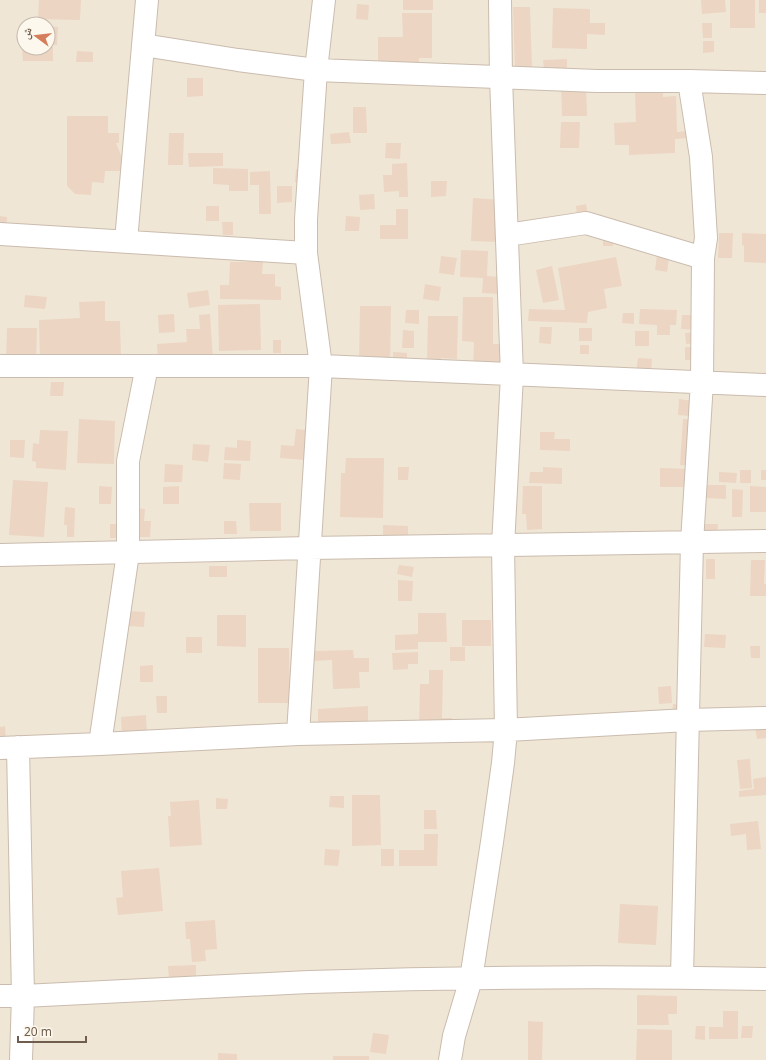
<svg xmlns="http://www.w3.org/2000/svg" width="766" height="1060" viewBox="0 0 766 1060" font-family="'Noto Sans','Noto Naskh Arabic',sans-serif">
<rect width="100%" height="100%" fill="#faf4e7"/>
<path fill="#f0e6d6" fill-rule="evenodd" d="M0,0H766V1060H0ZM24,24H48V48H24Z"/>
<path fill="#ecd5c2" d="M39,0H81L80,20L38,19Z
M403,0H433V10H403Z
M701,0H725L726,12L702,14Z
M730,0H755V28H730Z
M759,0H766V13H759Z
M357,4L369,5L368,20L356,19Z
M513,7H530L532,69H515Z
M553,8L590,9V23H605V35L587,34V49L552,48Z
M402,13H432V58H419V67L378,68V37H403Z
M702,23H712V38H703Z
M48,26L58,27L57,45H48Z
M703,41H714V52L703,53Z
M48,47H53V61H23L22,48Z
M77,51L93,52V62H76Z
M567,59V69H544L543,60Z
M187,78H203V96L187,97Z
M586,82L587,116H562L561,83Z
M635,91H663V97L676,96L677,132L687,131L688,138L675,139V153L629,155V145H615L614,123L636,122Z
M353,107H366L367,133H353Z
M67,116H108V133H119V143H116L123,160L122,171H105L104,183L92,182L91,195L75,194L67,186Z
M561,122H580L579,148H560Z
M349,132L351,143L331,144L330,134Z
M169,133H184L183,165H168Z
M386,143H401L400,159L385,158Z
M188,153H223V166L189,167Z
M407,163L408,197H399V191L384,192L383,175H392V164Z
M213,168L248,169V191H229V185L213,184Z
M296,169L305,170L304,183L295,182Z
M270,171L271,214H259V185H250V172Z
M431,181H447L446,196L431,197Z
M277,186H292V202L277,203Z
M374,194L375,209L360,210L359,195Z
M473,198L501,200L499,242L471,241Z
M586,204L588,215L577,216L576,206Z
M206,206H219V221H206Z
M396,209H408V239H380V225H396Z
M0,216L7,217L6,230L0,229Z
M346,216L360,217L359,231H345Z
M222,222H233V235H223Z
M613,233V246H603V234Z
M719,233H733L732,258H718Z
M742,233L766,234V263L744,262V245L742,246Z
M461,250L488,251L487,276L499,277V294L482,293L483,278L460,277Z
M657,255L669,257L667,272L655,270Z
M441,256L457,258L454,275L439,273Z
M616,257L622,286L604,289L607,308L588,312L587,323L528,321L529,309L565,310L558,268Z
M230,262H263L262,274H275V286L281,287V300L220,299V285H229Z
M552,266L559,300L543,303L536,270Z
M425,284L441,287L439,301L423,299Z
M208,290L210,305L189,308L187,293Z
M25,295L47,297L45,309L24,307Z
M463,297H493V344H501V370H473L474,342L462,341Z
M105,301V321H120L121,360L40,362L39,320L80,318L79,302Z
M260,304L261,350L219,351L218,305Z
M360,306H391L390,366L359,365Z
M640,309L677,310L676,325H670V335H657V325L639,324Z
M406,310H419V324L405,323Z
M623,313H634V324L622,323Z
M174,314L175,332L159,333L158,315Z
M210,314L213,359L158,362L157,344L187,342L186,329H200L199,315Z
M682,315H698L697,330L681,329Z
M428,316H458L457,359L441,358V364H427Z
M540,327H552L551,344L539,343Z
M7,328H37L36,363H6Z
M579,328H592V341H579Z
M403,330L414,331V348H402Z
M635,331H649V346H635Z
M697,332V343L686,344L685,333Z
M273,340H281V353H273Z
M580,345H589V354H580Z
M685,347H697V360H685Z
M393,352L407,353V368H393Z
M638,358L652,359L651,374L636,373Z
M51,382H64L63,396H50Z
M679,399L692,401L691,416L678,415Z
M79,419L115,421L114,464L77,463Z
M683,419L695,420L692,466L680,465Z
M296,429L307,430L305,460L280,458L281,445L294,446Z
M40,430L68,431L66,470L36,468V462L32,461L33,443L39,444Z
M540,432H555L554,439H570V451L540,450Z
M10,440H25L24,458L10,457Z
M237,440L251,441L250,461L224,460L225,447L237,448Z
M193,444L210,445L208,462L192,460Z
M346,458H384L383,518L340,517L341,473H345Z
M224,463L241,464L240,480L223,479Z
M165,464L183,465L182,482H164Z
M398,467H409L408,480H398Z
M543,467L562,468V484L529,483L530,472H543Z
M660,468L690,469L689,487H660Z
M740,470H751V483H740Z
M761,470H766V480H761Z
M719,472L737,473L736,483L719,482Z
M13,480L48,482L44,537L9,535Z
M705,485H726V499L705,498Z
M99,486L112,487L111,504H99Z
M179,486V504H163V487Z
M523,486H542V529L527,530L526,514H522Z
M750,486L766,487V512H750Z
M732,489L743,490L742,517H732Z
M249,503H281V531H250Z
M65,507L75,508L74,537H67V525H64Z
M132,508L145,509L144,521H151L150,537H132Z
M224,521H236L237,534H224Z
M110,524H120V538H110Z
M705,524H718L717,537L705,536Z
M383,525L408,526V539L383,538Z
M706,559H715V579H706Z
M751,560H765L764,584H766V596H750Z
M399,565L414,567L412,577L397,574Z
M209,566H227V577H209Z
M398,580L413,581L412,601H398Z
M128,611L145,612L144,627L127,626Z
M418,613H446L447,642H418V649L395,650V635L418,634Z
M217,615H246V647L217,646Z
M462,620H491V646H462Z
M705,634L726,635L725,648L704,647Z
M186,637H202V653H186Z
M750,646H760V658H751Z
M450,647H465V661H450Z
M258,648H289L290,703H258Z
M353,650L354,658H369V672H359L360,688L333,689L332,660L314,661V651Z
M418,652V664H408V669L393,670L392,653Z
M153,665V682H140V666Z
M429,670H443L442,718H452V728L419,727L420,684H429Z
M671,686L672,703L659,704L658,687Z
M156,696H167V713H157Z
M673,704L684,705L672,715Z
M368,706V721L318,724V709Z
M146,715L147,737L122,738L121,717Z
M5,726L6,742L0,743V727Z
M766,726V738L757,739L755,727Z
M750,759L752,788L740,789L737,760Z
M766,777V795L739,797V791L754,789L753,779Z
M352,795H380L381,845L352,846Z
M330,796H344V808L329,807Z
M216,798L228,799L227,809H216Z
M199,800L202,845L170,847L168,816H171L170,802Z
M424,810H436L437,829H424Z
M758,821L761,849L747,850L746,834L731,836L730,824Z
M424,834H438L437,866H399V850H424Z
M325,849L340,850L338,866L324,865Z
M381,849H394V866H381Z
M159,868L163,911L118,915L116,898L123,897L121,871Z
M620,904L658,906L656,945L618,943Z
M215,920L217,949L205,950L206,961L192,962L190,939H186L185,922Z
M196,965V978L169,979L168,966Z
M637,995L677,996V1014H668L669,1025H637Z
M723,1011H738V1039H709V1027H723Z
M528,1021L543,1022L542,1060H528Z
M696,1026H705V1040L695,1039Z
M742,1026H753L752,1038H741Z
M637,1029L672,1030V1060H636Z
M373,1033L389,1035L386,1054L370,1052Z
M218,1053L237,1054V1060H218Z
M333,1056H369V1060H333Z"/>
<g fill="none" stroke-linecap="round" stroke-linejoin="round">
<g stroke="#cabcae" stroke-width="24">
<path id="minor" d="M143,45L238,60L316,70L597,81H689L766,83
M0,234L306,253
M507,235L586,223L703,258
M126,241L147,0
M0,366H321L766,385
M0,555L309,548L766,541
M298,734L321,366L306,253V219L316,70L324,0
M100,744L128,553V461L147,366
M18,747L23,996L21,1060
M0,748L100,744L298,734L506,730L688,720L766,718
M682,977L692,542L702,382L703,258L706,238L701,157L689,81
M0,996H23C118,991 214,986 310,982C462,977 614,976 766,979
M450,1060L454,1036L471,979L492,842L503,763L506,730L503,546L512,375L501,78L500,0"/>
</g>
<use href="#minor" stroke="#fff" stroke-width="22"/>
</g>
<g transform="translate(36 36) rotate(285)"><circle r="19" fill="#fdf8ed" stroke="#c5baad"/>
<path d="M0-3L7 15L0 10L-7 15Z" fill="#d57e5b"/>
<text y="-6" font-size="11" font-weight="bold" text-anchor="middle" fill="#705d4e">ش</text>
</g>
<path d="M18 1036v6h68v-6" fill="none" stroke="#705d4e" stroke-width="2"/>
<text x="24" y="1036" font-size="12" fill="#705d4e" stroke="#fdf8ed" stroke-width="3" paint-order="stroke">20 m</text>
</svg>
